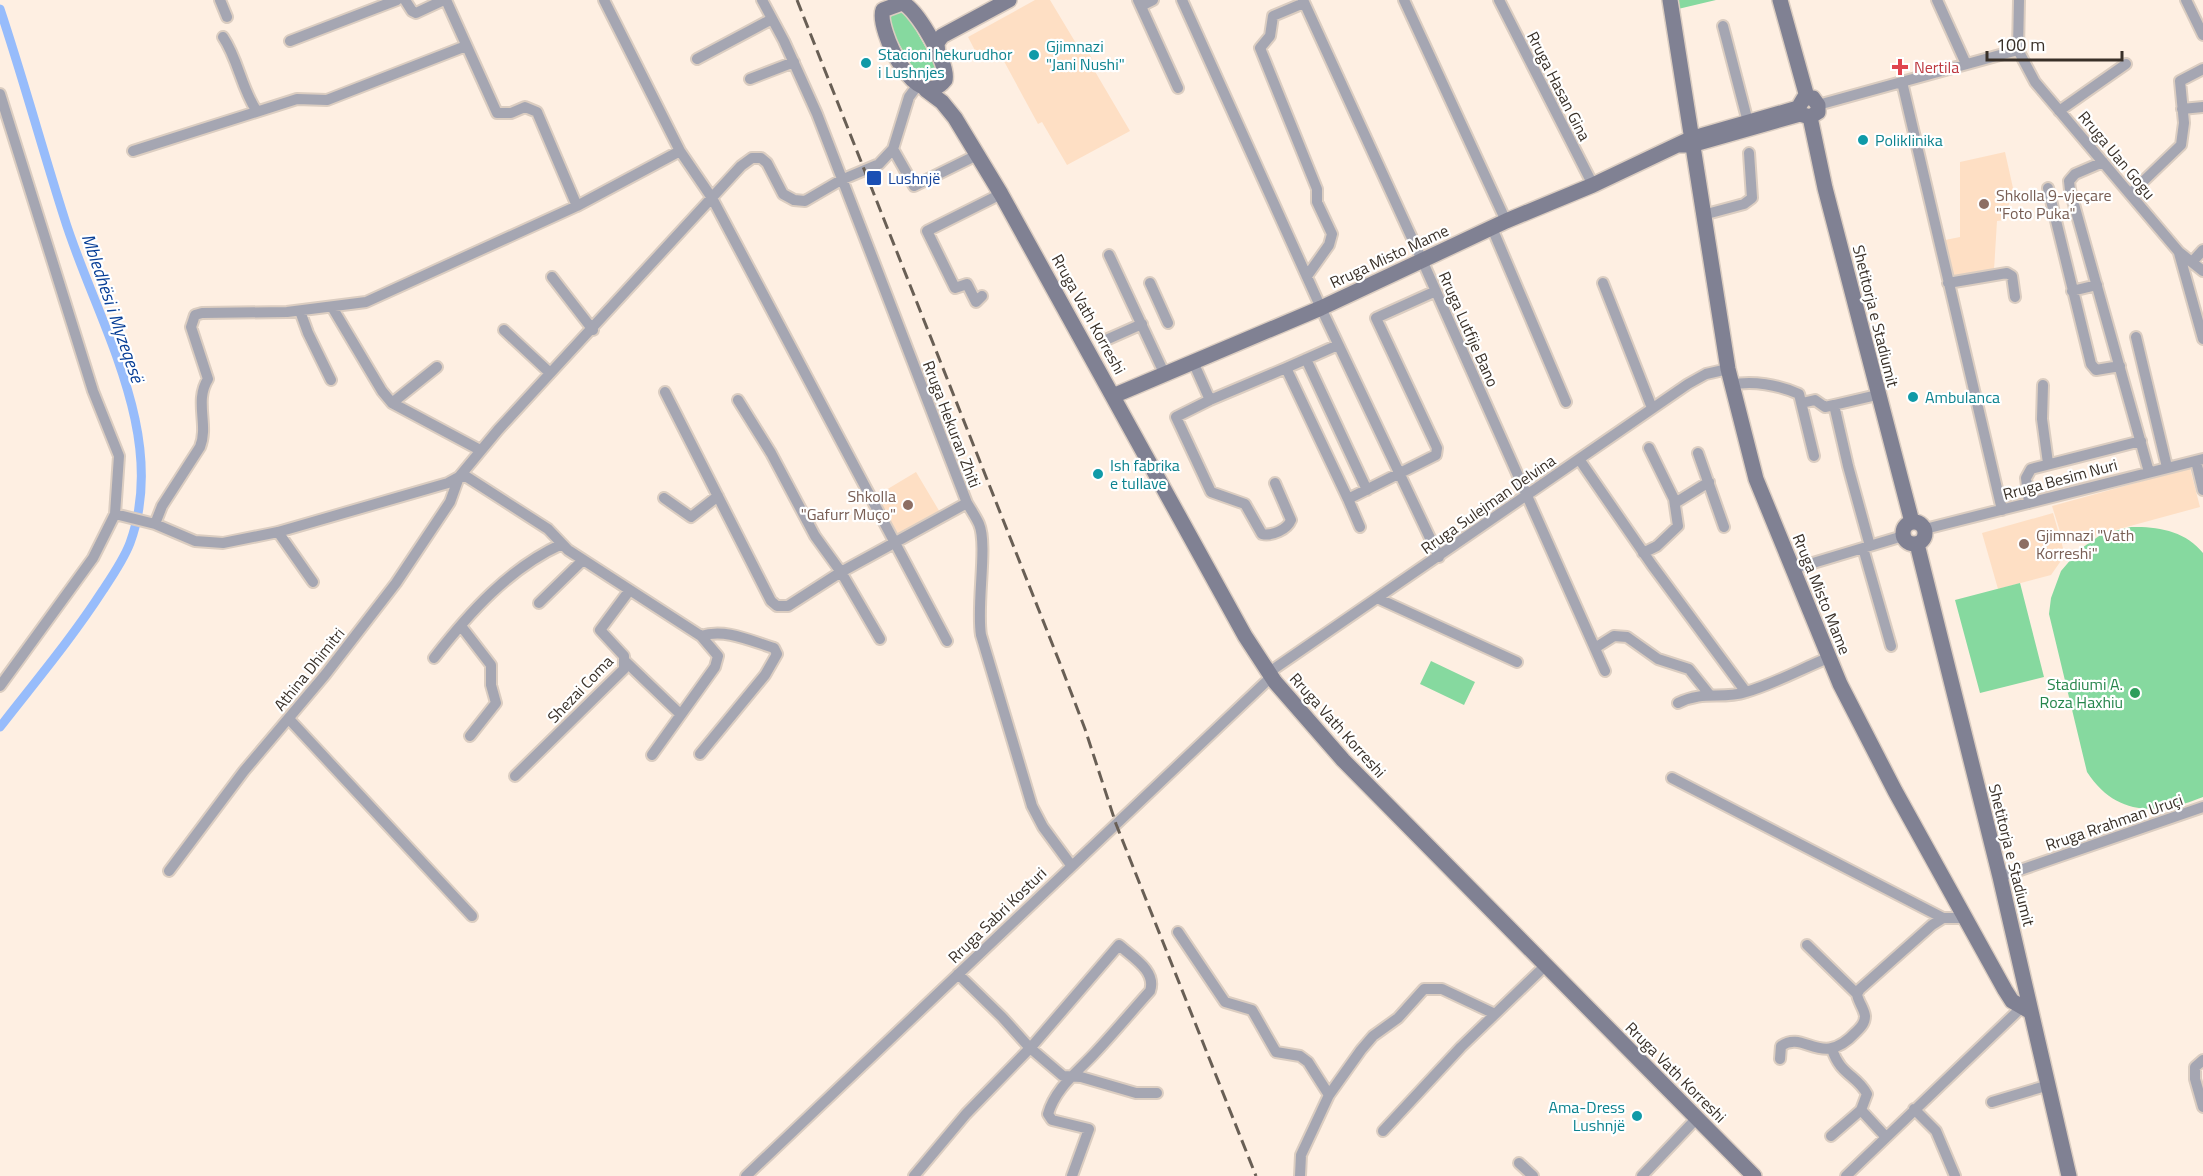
<svg xmlns="http://www.w3.org/2000/svg" width="2203" height="1176" viewBox="0 0 2203 1176" font-family="'Titillium Web',sans-serif">
<rect width="100%" height="100%" fill="#feefe2"/>
<path fill="#fedfc4" d="M1035,0H1050L1080,50L1085,47L1093,60L1090,63L1130,131L1067,165L1042,122L1038,124L999,52L981,62L968,37Z
M2005,152L2013,188L2005,220L1997,221L1994,270L1952,278L1945,240L1960,237V162Z
M2190,468L2200,507L2064,544L2052,506Z
M916,472L941,514L900,538L876,496Z
M2053,513L2065,555L2051,575L1998,589L1982,533Z"/>
<path fill="#86d99f" d="M1673,0H1716L1678,9Z
M900,10L909,18L938,69L932,81L926,82L918,77L890,28L889,18Z
M2131,527C2157,526 2186,531 2203,553V797C2159,815 2116,817 2087,772L2049,614L2051,598L2061,571L2079,550L2102,534Z
M2020,583L2044,677L1980,693L1955,600Z
M1431,661L1475,682L1464,705L1420,684Z"/>
<g fill="none" stroke-linecap="round" stroke-linejoin="round">
<path stroke="#97bcfb" stroke-width="9" d="M0,9C23,78 42,148 64,217C95,318 170,434 130,543C124,559 113,575 103,590C72,638 35,682 0,727"/>
<g stroke="#dbcdc1" stroke-width="14">
<path id="street" d="M220,0L227,17
M405,0L412,11L416,13L444,0
M446,0L497,113H511L525,107L537,112L577,206
M604,0L680,151L712,198L947,641
M762,0L784,41L817,114L967,503C971,510 976,517 979,524C988,545 976,605 981,635L1032,806L1043,827L1071,865
M1138,0L1178,88
M1182,0L1321,308L1439,557
M1303,0L1422,260L1605,671
M1404,0L1506,221
M1499,0L1593,185
M1937,0L1966,64
M2019,0L2018,50L2035,82L2179,252L2203,271
M2186,0L2203,35
M1304,3L1273,16L1270,36L1260,48L1317,189V202L1332,234L1329,245L1307,276
M1141,6L1153,0
M1723,26L1748,122
M223,37C238,59 241,87 256,110
M290,41L397,0
M697,59L772,19
M750,79L794,62
M1902,82L2002,510
M917,86L909,97L893,149L914,186L977,155
M0,94L93,391L119,456L115,514
M1818,105L2018,50
M2182,109L2203,107
M2059,111L2126,64
M133,151L297,99L327,100L466,46
M2103,162L2075,174L2069,181L2070,190L2149,472
M2048,188L2091,364L2096,370L2120,366
M2130,194L2181,145L2184,123L2180,81L2203,69
M1703,215L1744,204L1752,198L1749,153
M1492,228L1566,402
M2179,253L2203,339
M1109,255L1165,375
M2192,262L2203,250
M552,277L593,330
M1150,283L1168,323
M1603,283L1652,408
M1948,283L2007,273L2012,276L2015,297
M2072,291L2097,285
M982,296L976,302L967,284L955,288L927,231L1001,194
M332,307L382,391L392,403L480,450
M300,311L308,333L331,380
M504,330L550,373
M2136,337L2167,467
M1108,339L1142,324
M1306,359L1367,490
M1194,364L1210,400L1286,368L1348,499L1436,455L1437,448L1376,318L1436,291
M1286,368L1338,345
M1731,385C1752,380 1779,385 1799,394L1814,456
M2043,385L2042,419L2048,463
M665,392L771,601L777,606H788L841,572L967,503
M738,400L771,453L815,536L841,572L880,639
M1210,400L1176,417L1211,492L1245,504L1262,534C1272,536 1287,530 1291,520L1275,483
M392,403L437,367
M1802,403L1815,400L1825,407L1834,405L1848,466L1870,546
M1834,405L1877,395
M1698,453L1724,527
M1579,459L1652,565L1746,692
M2196,461L2203,490
M664,498L691,517L718,496
M1348,499L1360,527
M1675,503L1709,482
M2029,503L2026,478L2031,469L2141,441
M155,524L195,541L223,543L278,532L448,483L459,477L498,430L741,166L752,158H761L767,163L783,194L794,200L805,201L841,180L879,164L893,149
M1925,529L2203,459
M278,532L313,582
M1863,548L1891,646
M1643,553L1657,546L1678,526L1674,499L1649,448
M1793,569L1903,536
M1377,598L1517,662
M539,603L583,560
M461,626L491,665V685L496,703L470,736
M1595,648L1614,636L1627,637L1658,659L1689,669L1709,694
M434,658C469,613 509,568 562,544
M626,662L677,711
M1268,673L1688,384L1706,374L1728,369
M0,686L93,558L115,514L155,524L162,506L200,447C209,425 194,401 208,379L191,327L195,315L202,313L287,312L366,302L577,206L680,151
M1678,703C1704,690 1721,700 1746,692C1774,684 1801,669 1828,658
M289,719L472,916
M700,754L765,675L777,654L774,648C751,641 725,628 701,636
M515,776L624,669V656L600,630L629,591
M1672,778L1943,918
M169,871L244,771L325,675L396,583L450,502L459,477H467L548,529L568,550L701,636L718,656L715,667L652,755
M2000,877L2203,807
M1178,932L1225,1002L1252,1010L1276,1052L1300,1056L1308,1062L1329,1095
M1807,945L1857,994
M958,974L1002,1017L1029,1047L1063,1076L1081,1077L1136,1093H1157
M1780,1059L1781,1046C1805,1029 1821,1070 1856,1032C1861,1027 1865,1023 1865,1016C1864,1008 1858,1002 1857,994L1860,989L1932,925L1943,918H1963
M2203,1060L2195,1067V1079L2203,1107
M1992,1102L2049,1085
M1914,1109L1936,1131L1955,1176
M1861,1110L1885,1136
M1383,1131L1461,1047L1546,965
M1831,1136L1861,1110L1867,1094C1857,1075 1840,1075 1832,1049
M1519,1163L1533,1176
M746,1176L1271,677
M914,1176L966,1114L1033,1045L1119,945C1132,957 1157,971 1150,991C1131,1012 1113,1034 1093,1055C1076,1073 1055,1089 1048,1114L1052,1120L1089,1129L1072,1176
M1300,1176L1301,1155L1329,1095L1361,1050L1373,1036L1398,1018L1424,989H1442L1495,1014
M1642,1176L1696,1119
M1846,1176L2021,1008"/>
</g>
<g stroke="#dbcdc1" stroke-width="18">
<path id="secondary" d="M1670,0L1728,369L1756,479L1840,684L1895,791L2005,990L2012,1001L2031,1012
M1780,0L1807,97
M902,3C917,8 949,65 945,80C917,116 876,28 883,10Z
M938,55L937,43L942,36L1009,0
M926,90L942,102L955,118L1001,194L1245,636L1275,682L1343,760L1754,1176
M1810,117L1825,188L1912,522
M1113,396L1321,308L1506,221L1593,185L1690,139L1798,108L1804,98H1813L1818,105V112L1810,117L1800,114L1691,145H1680
M1903 533a11 11 0 1 1 22 0a11 11 0 1 1-22 0Z
M1917,544L2000,877L2069,1176"/>
</g>
<use href="#street" stroke="#a5a6b2" stroke-width="10"/>
<use href="#secondary" stroke="#808193" stroke-width="15"/>
<path stroke="#695f55" stroke-width="3" stroke-dasharray="12 6" stroke-linecap="butt" d="M797,0L1061,666L1085,729L1116,824L1256,1176"/>
</g>
<g fill="#0f9aa8" stroke="#fff" stroke-width="2">
<circle cx="1034" cy="55" r="6"/>
<circle cx="866" cy="63" r="6"/>
<circle cx="1863" cy="140" r="6"/>
<circle cx="1913" cy="397" r="6"/>
<circle cx="1098" cy="474" r="6"/>
<circle cx="1637" cy="1116" r="6"/>
</g>
<path fill="#e0444e" stroke="#fff" stroke-width="2" d="M1897 58h6v6h6v6h-6v6h-6v-6h-6v-6h6z"/>
<rect fill="#1a4fb4" stroke="#fff" stroke-width="2" x="866" y="170" width="16" height="16" rx="3"/>
<g fill="#8d6e63" stroke="#fff" stroke-width="2">
<circle cx="1984" cy="204" r="6"/>
<circle cx="908" cy="505" r="6"/>
<circle cx="2024" cy="544" r="6"/>
</g>
<circle fill="#2e9e5b" stroke="#fff" stroke-width="2" cx="2135" cy="693" r="6"/>
<g text-anchor="middle" dominant-baseline="central" stroke-width="4.5" stroke-linejoin="round" paint-order="stroke">
<g font-size="16" fill="#0d838f" stroke="#fff" text-anchor="start">
<text x="1046" y="46">Gjimnazi<tspan x="1046" dy="18">"Jani Nushi"</tspan></text>
<text x="878" y="54">Stacioni hekurudhor<tspan x="878" dy="18">i Lushnjes</tspan></text>
<text x="1875" y="140">Poliklinika</text>
<text x="1925" y="397">Ambulanca</text>
<text x="1110" y="465">Ish fabrika<tspan x="1110" dy="18">e tullave</tspan></text>
<text x="1625" y="1107" text-anchor="end">Ama-Dress<tspan x="1625" dy="18">Lushnjë</tspan></text>
</g>
<g font-size="16" fill="#be3a42" stroke="#fff" text-anchor="start">
<text x="1914" y="67">Nertila</text>
</g>
<g font-size="16" fill="#393028" stroke="#fff">
<text transform="translate(1559 86) rotate(63)">Rruga Hasan Gina</text>
<text transform="translate(2117 155) rotate(50)">Rruga Uan Gogu</text>
<text transform="translate(1389 256) rotate(-25)">Rruga Misto Mame</text>
<text transform="translate(1089 314) rotate(61)">Rruga Vath Korreshi</text>
<text transform="translate(1876 316) rotate(76)">Shetitorja e Stadiumit</text>
<text transform="translate(1469 329) rotate(66)">Rruga Lutfije Bano</text>
<text transform="translate(952 424) rotate(69)">Rruga Hekuran Zhiti</text>
<text transform="translate(2060 479) rotate(-15)">Rruga Besim Nuri</text>
<text transform="translate(1488 504) rotate(-35)">Rruga Sulejman Delvina</text>
<text transform="translate(1822 594) rotate(68)">Rruga Misto Mame</text>
<text transform="translate(309 669) rotate(-51)">Athina Dhimitri</text>
<text transform="translate(580 689) rotate(-46)">Shezai Coma</text>
<text transform="translate(1338 725) rotate(48)">Rruga Vath Korreshi</text>
<text transform="translate(2114 822) rotate(-19)">Rruga Rrahman Uruçi</text>
<text transform="translate(2012 855) rotate(76)">Shetitorja e Stadiumit</text>
<text transform="translate(997 915) rotate(-44)">Rruga Sabri Kosturi</text>
<text transform="translate(1676 1072) rotate(45)">Rruga Vath Korreshi</text>
</g>
<g font-size="16" fill="#164399" stroke="#fff" text-anchor="start">
<text x="888" y="178">Lushnjë</text>
</g>
<g font-size="16" fill="#785e54" stroke="#fff" text-anchor="start">
<text x="1996" y="195">Shkolla 9-vjeçare<tspan x="1996" dy="18">"Foto Puka"</tspan></text>
<text x="896" y="496" text-anchor="end">Shkolla<tspan x="896" dy="18">"Gafurr Muço"</tspan></text>
<text x="2036" y="535">Gjimnazi "Vath<tspan x="2036" dy="18">Korreshi"</tspan></text>
</g>
<g font-size="16" fill="#27864d" stroke="#fff" text-anchor="end">
<text x="2123" y="684">Stadiumi A.<tspan x="2123" dy="18">Roza Haxhiu</tspan></text>
</g>
<g font-size="18" font-style="italic" fill="#073e96" stroke="#fff">
<text transform="translate(113 308) rotate(71)">Mbledhësi i Myzeqesë</text>
</g>
</g>
<path d="M1987 51v9h135v-9" fill="none" stroke="#393028" stroke-width="3"/>
<text x="1996" y="51" font-size="18" fill="#393028" stroke="#ffffff" stroke-width="4.5" paint-order="stroke">100 m</text>
</svg>
